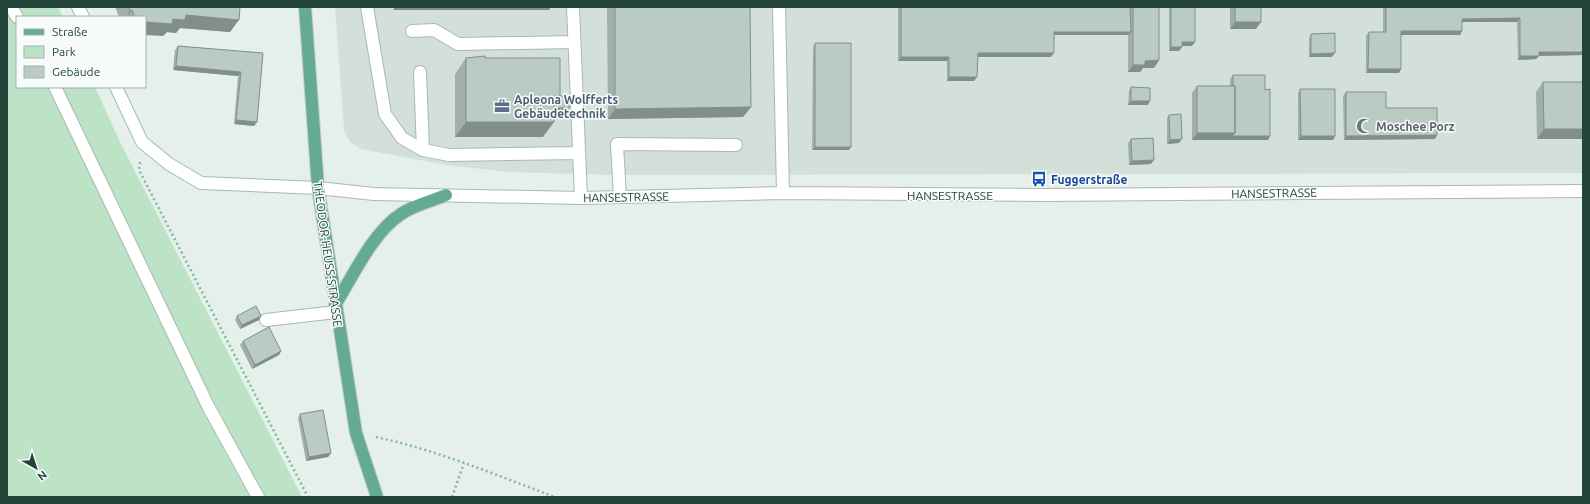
<svg xmlns="http://www.w3.org/2000/svg" width="1590" height="504" viewBox="0 0 1590 504" font-family="Ubuntu,sans-serif">
<rect width="100%" height="100%" fill="#e5f0ea"/>
<path fill="#d3e0d9" d="M335,7H1583V173L608,175L507,172L447,165L361,149L350,142L344,130Z"/>
<path fill="#bce3c5" d="M7,7H58L63,17H17V87H95L120,142L302,497H7Z"/>
<g fill="none" stroke-linecap="round" stroke-linejoin="round">
<g stroke="#a7b9b1" stroke-width="14">
<path id="minor" d="M11,7L17,17
M78,7L83,17
M367,7L385,114L402,138L423,150L449,155L579,153
M573,7L581,198
M779,7L783,193
M412,31L434,30L458,44L574,42
M420,72L423,150
M55,87L208,406L258,497
M116,87L142,142L169,164L201,183L318,188L374,194L581,198L783,193L1046,195L1583,191
M620,197L617,144L736,145
M266,320L336,312"/>
</g>
<g stroke="#c1cbc8" stroke-width="14">
<path id="major" d="M305,7L318,188L356,433L377,497
M335,305C353,276 373,232 401,214C414,205 432,201 446,195"/>
</g>
<path stroke="#82b7a3" stroke-width="2.5" stroke-dasharray="2 3" stroke-linecap="butt" d="M140,162L139,170L308,497
M376,437C437,450 496,475 555,497
M452,497L464,463"/>
<use href="#minor" stroke="#fff" stroke-width="12"/>
<use href="#major" stroke="#65aa94" stroke-width="12"/>
</g>
<path fill="#a0afa8" d="M115,7H240L230,32L180,28L176,33L167,32L163,36L145,17H119Z
M607,7H750L751,107L743,117L608,119Z
M898,7H1159V60L1154,68H1143L1140,72H1128V35H1054L1051,57H978L977,77L974,81H947V61H898Z
M1169,7H1195V42L1192,46H1182L1179,51H1169Z
M1230,7H1261L1256,29H1230Z
M1383,7H1583V55L1539,56L1536,59L1518,60L1517,22H1462V31L1460,35H1401V69L1399,73H1366V35L1369,32H1383Z
M1311,34L1332,57H1309V38Z
M815,43L849,150H812L813,47Z
M178,46L263,53L257,122L254,126L234,124L238,76L173,70L175,50Z
M466,58H485L560,96L566,112H554L543,137H455V74Z
M1233,75L1265,90L1270,136L1268,140H1192V93L1197,86H1230V79Z
M1543,82H1583V139H1537L1536,92Z
M1131,87L1148,105H1128L1129,91Z
M1300,89L1335,136L1333,140H1298V93Z
M1346,92L1386,108L1437,135L1435,139L1344,140L1343,96Z
M1169,115L1179,143L1167,144V118Z
M1131,139L1151,164L1129,165L1128,143Z
M237,316H261L259,320L240,329L235,320Z
M243,341L281,351L279,355L252,369L240,345Z
M300,414L331,453L328,457L306,461L298,418Z"/>
<path fill="#828e88" d="M395,7H551L549,10H393Z
M132,10L127,17H126L130,11Z
M186,15L239,20L230,32L180,28L176,33L167,32L163,36L145,35V22L173,19Z
M1520,18L1517,22H1460L1462,19Z
M1235,22H1261L1256,29H1230Z
M1401,31H1462L1460,35H1399Z
M1054,32H1131L1128,35H1051Z
M1182,42H1195L1192,46H1179Z
M1171,47H1182L1179,51H1169Z
M1539,52H1583V55L1539,56L1536,59L1518,60L1520,56Z
M978,53H1054L1051,57H975Z
M1335,53L1332,57H1309L1311,54Z
M901,57H949L947,61H898Z
M1159,60L1154,68H1143L1140,72H1128L1133,65L1145,61Z
M176,66L241,72L238,76L173,70Z
M1368,69H1401L1399,73H1366Z
M949,77H977L974,81H947Z
M554,96H560L569,108L566,112H543Z
M1131,101H1150L1148,105H1128Z
M751,107L743,117L608,119L615,109Z
M236,120L257,122L254,126L234,124Z
M466,122H554L543,137H455Z
M1544,129H1583V139H1537Z
M1197,133H1235L1270,136L1268,140H1192Z
M1437,135L1435,139L1344,140L1346,136Z
M1301,136H1335L1333,140H1298Z
M1182,139L1179,143L1167,144L1170,140Z
M815,147H851L849,150H812Z
M1154,160L1151,164L1129,165L1132,161Z
M261,316L259,320L240,329L242,325Z
M281,351L279,355L252,369L255,365Z
M331,453L328,457L306,461L309,457Z"/>
<path fill="#bacbc3" stroke="#828e88" d="M129,7H240L239,20L186,15L185,20L173,19L172,24L145,22V17H135L132,10L130,11Z
M615,7H750L751,107L615,109Z
M901,7H1130L1131,32H1054V53H978L977,77H949V57H901Z
M1133,7H1159V60L1145,61V65H1133Z
M1171,7H1195V42H1182V47H1171Z
M1235,7H1261V22H1235Z
M1386,7H1583V52H1539V56H1520V18L1462,19V31H1401V69H1368L1369,32H1386Z
M1335,33V53L1311,54V34Z
M815,43H851V147H815Z
M178,46L263,53L257,122L236,120L241,72L176,66Z
M485,56V58H560V96H554V122H466V58Z
M1233,75H1265V90L1270,89V136H1232L1235,133V86H1233Z
M1543,82H1583V129H1544Z
M1197,86H1235V133H1197Z
M1131,87L1150,88V101H1131Z
M1300,89H1335V136H1301Z
M1346,92H1386V108H1437V135L1346,136Z
M560,96H569V108H554V105Z
M1181,114L1182,139L1170,140L1169,115Z
M1153,138L1154,160L1132,161L1131,139Z
M256,306L261,316L242,325L237,316Z
M269,327L281,351L255,365L243,341Z
M323,410L331,453L309,457L300,414Z"/>
<defs>
<g id="office-bare" transform="scale(1.2)"><path d="M-6-3h4V-5.5h4V-3h4V5H-6ZM-1-4.5V-3h2v-1.5ZM-6 0V1H6V0Z" fill="#5c6f8a" stroke="#f7fbf9" stroke-width="2.5" paint-order="stroke"/></g>
<g id="mosque-bare" transform="scale(1.2)"><path d="M3.5-4.9A6 6 0 1 0 3.5 4.9A5 5 0 1 1 3.5-4.9Z" fill="#6b7280" stroke="#f7fbf9" stroke-width="2.5" paint-order="stroke"/></g>
<g id="bus-bare" transform="scale(1.2)"><path d="M-5-6H5V4H4V6H2V4H-2V6H-4V4H-5ZM-3.5-4V0h7V-4ZM-3.5 1.2v1.5H-2V1.2ZM2 1.2v1.5H3.5V1.2Z" fill="#1a4fb4" stroke="#f7fbf9" stroke-width="2.5" paint-order="stroke"/></g>
</defs>
<g fill-rule="evenodd">
<use href="#office-bare" x="502" y="106"/>
<use href="#mosque-bare" x="1364" y="126"/>
<use href="#bus-bare" x="1039" y="179"/>
</g>
<g text-anchor="middle" dominant-baseline="central" stroke-width="3" stroke-linejoin="round" paint-order="stroke">
<g font-size="12" font-weight="bold" fill="#4e5e75" stroke="#f7fbf9" text-anchor="start">
<text x="514" y="99">Apleona Wolfferts<tspan x="514" dy="14">Gebäudetechnik</tspan></text>
</g>
<g font-size="12" font-weight="bold" fill="#5b616d" stroke="#f7fbf9" text-anchor="start">
<text x="1376" y="126">Moschee Porz</text>
</g>
<g font-size="12" font-weight="bold" fill="#164399" stroke="#f7fbf9" text-anchor="start">
<text x="1051" y="179">Fuggerstraße</text>
</g>
<g font-size="12" fill="#224439" stroke="#f7fbf9">
<text transform="translate(1274 193) rotate(-1)">HANSESTRASSE</text>
<text x="950" y="195">HANSESTRASSE</text>
<text transform="translate(626 197) rotate(-1)">HANSESTRASSE</text>
<text transform="translate(328 254) rotate(82)">THEODOR-HEUSS-STRASSE</text>
</g>
</g>
<rect width="1590" height="504" fill="none" stroke="#224439" stroke-width="16"/>
<rect x="16" y="16" width="130" height="72" fill="#f7fbf9" stroke="#a2b2ac"/>
<rect x="24" y="29" width="20" height="6" fill="#65aa94" stroke="#a2b2ac"/>
<text x="52" y="36" font-size="12" fill="#224439">Straße</text>
<rect x="24" y="46" width="20" height="12" fill="#bce3c5" stroke="#a2b2ac"/>
<text x="52" y="56" font-size="12" fill="#224439">Park</text>
<rect x="24" y="66" width="20" height="12" fill="#bacbc3" stroke="#a2b2ac"/>
<text x="52" y="76" font-size="12" fill="#224439">Gebäude</text>
<g transform="translate(36 468) rotate(141)" stroke="#f7fbf9" stroke-width="3" paint-order="stroke">
<path d="M0-3L7 15L0 10L-7 15Z" fill="#224439"/>
<text y="-6" font-size="11" font-weight="bold" text-anchor="middle" fill="#224439">N</text>
</g>
</svg>
